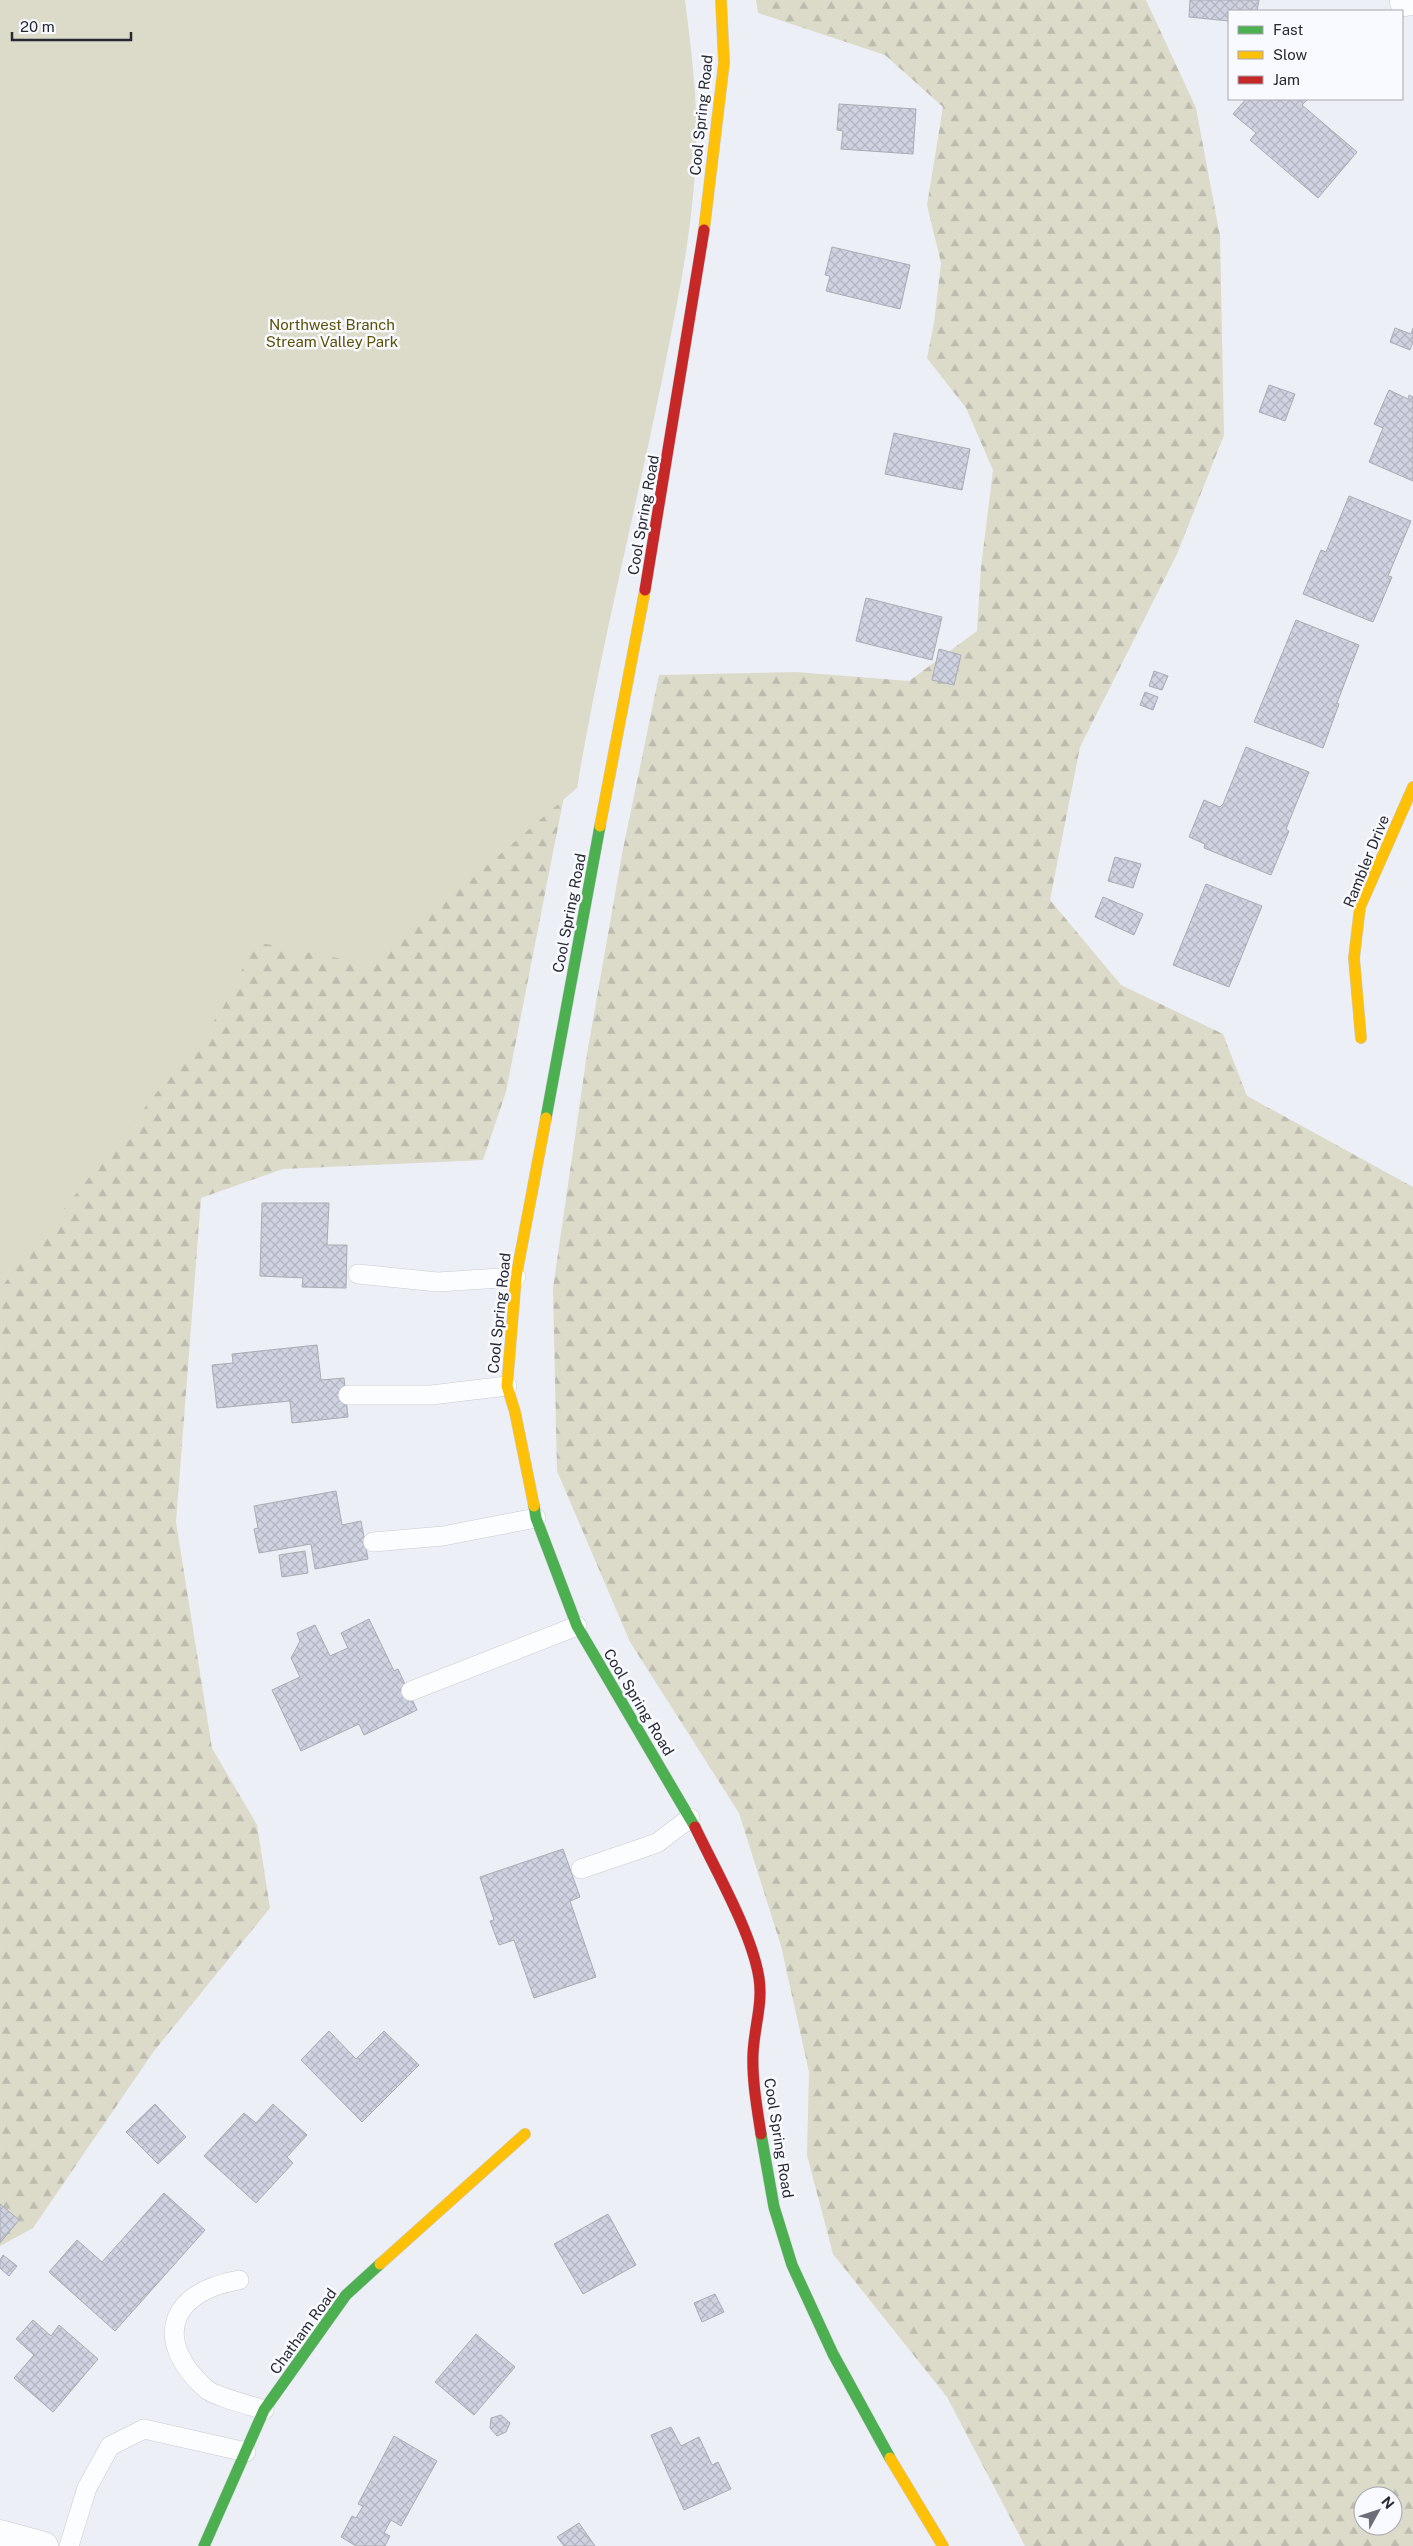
<svg xmlns="http://www.w3.org/2000/svg" width="1413" height="2546" viewBox="0 0 1413 2546" font-family="'Public Sans',sans-serif">
<defs>
<pattern id="forest-firs" width="22" height="20" patternUnits="userSpaceOnUse" patternTransform="scale(1.25)"><rect width="22" height="20" fill="#dcdac9"/><path d="M5 1l3.5 6h-7zM16 11l3.5 6h-7z" fill="#bdbbad"/></pattern>
<pattern id="building-cross-hatch" width="8" height="8" patternUnits="userSpaceOnUse" patternTransform="scale(1.25)"><rect width="8" height="8" fill="#cfd2e0"/><path d="M0 0l8 8M0 8l8-8" fill="none" stroke="#b2b4c1"/></pattern>
</defs>
<rect width="100%" height="100%" fill="#edeff7"/>
<path fill="url(#forest-firs)" fill-rule="evenodd" d="M0,0L631,455L506,1092L483,1160L283,1169L201,1198L176,1522L212,1748L257,1825L270,1908L154,2051L33,2228L0,2246Z
M756,0H1146L1196,108L1220,236L1224,435L1177,554L1080,747L1050,900L1121,985L1223,1034L1247,1096L1413,1187V2546H1025L947,2397L833,2254L807,2155L809,2072L781,1946L739,1813L630,1642L557,1471L553,1288L587,1054L622,854L659,675L796,672L909,681L977,631L981,567L993,470L966,408L927,358L934,323L941,263L927,205L943,107L885,55L758,13ZM1363,2496H1393V2526H1363Z"/>
<path fill="#dcdac9" d="M0,0H685C691,49 698,99 696,148C694,225 678,299 663,375C635,513 600,650 577,788L372,965L256,942L221,1012L0,1289Z"/>
<path fill="url(#building-cross-hatch)" stroke="#aaacb4" d="M1190,0H1259L1257,11H1229V21L1189,17Z
M1246,99H1308L1302,105L1357,152L1318,198L1250,140L1256,133L1233,114Z
M839,104L916,109L913,154L841,149L843,131L837,130Z
M832,247L910,265L900,309L826,291L830,276L825,275Z
M1395,328L1411,334L1413,328V342L1410,350L1390,342Z
M1269,385L1295,394L1285,421L1259,412Z
M1389,390L1408,399L1409,395L1413,397V481L1369,462L1383,428L1374,424Z
M894,433L970,449L962,490L885,474Z
M1349,496L1411,521L1388,576L1392,577L1373,622L1303,594L1321,550L1326,552Z
M866,598L942,617L932,660L856,641Z
M1296,620L1359,645L1337,703L1339,704L1323,748L1254,722Z
M939,649L961,655L954,685L932,680Z
M1154,671L1168,676L1162,690L1149,686Z
M1145,692L1158,697L1153,710L1140,705Z
M1246,747L1309,772L1286,829L1289,831L1271,875L1204,848L1205,844L1189,837L1204,800L1220,807L1223,804Z
M1115,857L1141,864L1133,888L1108,881Z
M1206,884L1262,906L1229,987L1173,965Z
M1103,897L1143,914L1134,935L1095,917Z
M262,1203H329L327,1245H347L346,1288L302,1287L303,1278L260,1276Z
M317,1345L321,1380L344,1378L348,1417L292,1423L290,1401L217,1408L212,1365L233,1363L232,1354Z
M336,1491L342,1525L361,1521L368,1559L315,1569L311,1544L259,1553L254,1529L258,1528L254,1506Z
M305,1551L308,1573L282,1577L279,1555Z
M369,1619L394,1671L398,1669L417,1710L364,1735L359,1724L301,1751L272,1690L300,1677L291,1658L300,1641L297,1633L315,1625L330,1656L348,1648L341,1633Z
M563,1849L580,1897L570,1901L596,1977L534,1998L514,1940L499,1945L490,1921L494,1920L480,1877Z
M329,2031L356,2059L384,2031L419,2065L362,2122L301,2060Z
M155,2104L186,2137L158,2164L126,2132Z
M273,2104L307,2135L287,2157L293,2163L256,2203L204,2156L244,2113L256,2123Z
M164,2193L205,2230L115,2331L49,2272L77,2240L102,2262Z
M0,2204L19,2220L0,2243Z
M608,2214L636,2265L583,2294L554,2244Z
M3,2255L17,2266L9,2276L0,2268V2260Z
M715,2294L724,2312L702,2322L694,2303Z
M33,2320L51,2336L59,2325L98,2359L53,2412L14,2378L34,2355L16,2339Z
M476,2334L515,2367L474,2415L435,2382Z
M501,2415L510,2423L506,2432L497,2436L490,2428L491,2418Z
M671,2427L681,2446L699,2437L712,2465L718,2462L731,2489L684,2510L651,2435Z
M394,2436L437,2461L401,2526L391,2520L384,2533L390,2536L385,2546H356L341,2537L352,2516L356,2518L363,2506L358,2504Z
M579,2523L595,2546H564L557,2537Z"/>
<g fill="none" stroke-linecap="round" stroke-linejoin="round">
<g stroke="#c9cbd3" stroke-width="20">
<path id="lane" d="M358,1274L438,1282L516,1277
M348,1395H431L507,1386
M373,1542L443,1536L536,1518
M411,1691L577,1626
M581,1869L657,1843L690,1818
M239,2280C168,2292 153,2341 206,2389C214,2396 252,2406 264,2410
M69,2546L87,2488L110,2446L144,2429L246,2452"/>
</g>
<g stroke="#c9cbd3" stroke-width="29">
<path id="street" d="M1404,2L1413,1
M0,2534L44,2546"/>
</g>
<g stroke="#c9cbd3" stroke-width="12">
<path id="fast" d="M546,1118L600,826
M534,1506L536,1518L577,1626L695,1827
M761,2134L774,2207L792,2265L833,2354L890,2458
M204,2546L264,2410L346,2295L380,2264"/>
</g>
<g stroke="#c9cbd3" stroke-width="12">
<path id="slow" d="M704,230L724,63L721,0
M600,826L645,590
M1361,1038L1354,958L1360,907L1413,787
M534,1506L515,1412L507,1386L516,1277L546,1118
M380,2264L525,2134
M890,2458L943,2546"/>
</g>
<g stroke="#c9cbd3" stroke-width="12">
<path id="jam" d="M645,590L704,230
M695,1827C715,1869 752,1933 759,1978C763,2004 754,2028 753,2054C752,2080 757,2108 761,2134"/>
</g>
<use href="#lane" stroke="#fcfdfe" stroke-width="19"/>
<use href="#street" stroke="#fcfdfe" stroke-width="28"/>
<use href="#fast" stroke="#4caf50" stroke-width="11"/>
<use href="#slow" stroke="#ffc107" stroke-width="11"/>
<use href="#jam" stroke="#c62828" stroke-width="11"/>
</g>
<g text-anchor="middle" dominant-baseline="central" stroke-width="5" stroke-linejoin="round" paint-order="stroke">
<g font-size="15" fill="#272932" stroke="#f9faff">
<text transform="translate(701 115) rotate(-84)">Cool Spring Road</text>
<text transform="translate(643 515) rotate(-80)">Cool Spring Road</text>
<text transform="translate(1366 861) rotate(-68)">Rambler Drive</text>
<text transform="translate(569 913) rotate(-79)">Cool Spring Road</text>
<text transform="translate(499 1313) rotate(-84)">Cool Spring Road</text>
<text transform="translate(639 1702) rotate(59)">Cool Spring Road</text>
<text transform="translate(779 2138) rotate(81)">Cool Spring Road</text>
<text transform="translate(303 2331) rotate(-54)">Chatham Road</text>
</g>
<g font-size="15" fill="#5b5105" stroke="#f9faff">
<text x="332" y="324">Northwest Branch<tspan x="332" dy="17">Stream Valley Park</tspan></text>
</g>
</g>
<rect x="1228" y="10" width="175" height="90" fill="#f9faff" stroke="#a5a6ad"/>
<rect x="1238" y="26" width="25" height="8" fill="#4caf50" stroke="#a5a6ad"/>
<text x="1273" y="35" font-size="15" fill="#272932">Fast</text>
<rect x="1238" y="51" width="25" height="8" fill="#ffc107" stroke="#a5a6ad"/>
<text x="1273" y="60" font-size="15" fill="#272932">Slow</text>
<rect x="1238" y="76" width="25" height="8" fill="#c62828" stroke="#a5a6ad"/>
<text x="1273" y="85" font-size="15" fill="#272932">Jam</text>
<g transform="translate(1378 2511) rotate(50)"><circle r="24" fill="#f9faff" stroke="#a5a6ad"/>
<path d="M0-4L9 19L0 12L-9 19Z" fill="#6c6e77"/>
<text y="-8" font-size="14" font-weight="bold" text-anchor="middle" fill="#272932">N</text>
</g>
<path d="M12 32v8h119v-8" fill="none" stroke="#272932" stroke-width="2.5"/>
<text x="20" y="32" font-size="15" fill="#272932" stroke="#f9faff" stroke-width="4" paint-order="stroke">20 m</text>
</svg>
